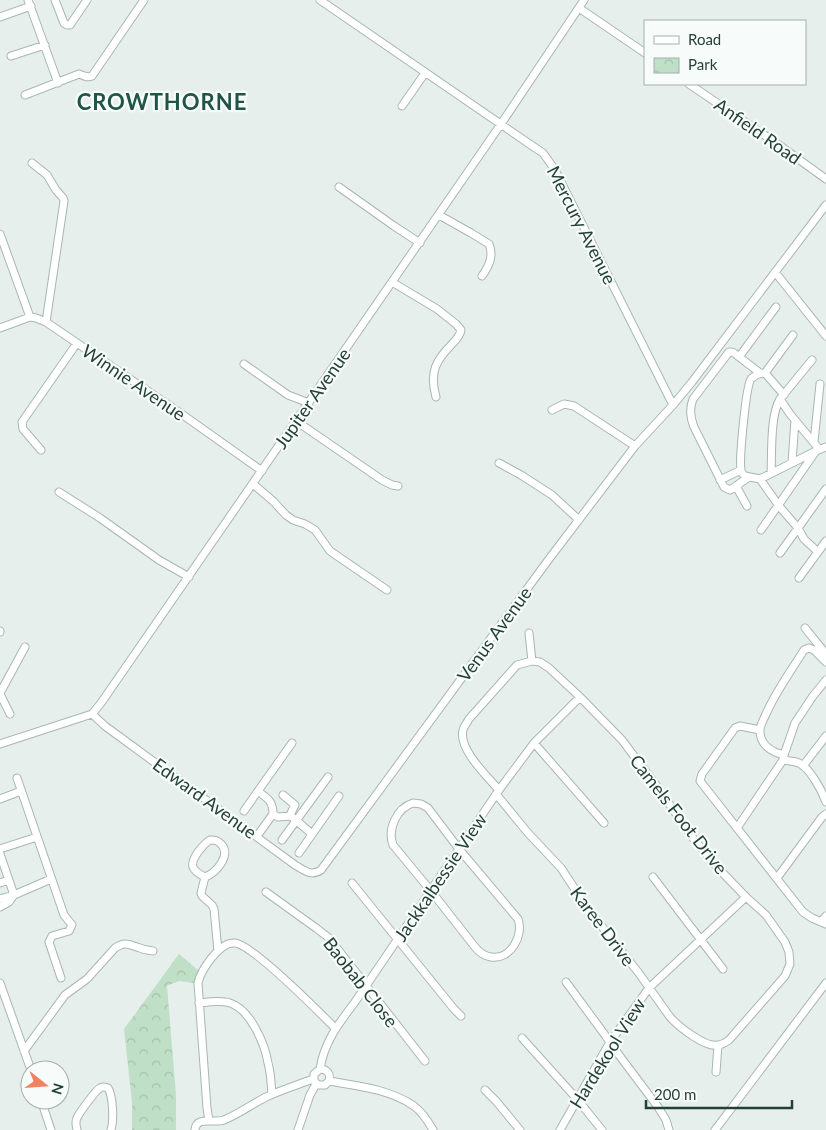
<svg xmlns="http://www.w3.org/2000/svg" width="826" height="1130" viewBox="0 0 826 1130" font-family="Lato,sans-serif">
<defs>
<pattern id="park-crowns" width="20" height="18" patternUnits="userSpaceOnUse" patternTransform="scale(1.25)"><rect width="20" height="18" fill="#bfdfc7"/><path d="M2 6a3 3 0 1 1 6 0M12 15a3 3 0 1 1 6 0" fill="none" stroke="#a4c1ac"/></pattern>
</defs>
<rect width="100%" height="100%" fill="#e6efeb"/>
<path fill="url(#park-crowns)" d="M179,954L199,971L194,983L179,981L167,986L176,1095V1130H132V1102L124,1029Z"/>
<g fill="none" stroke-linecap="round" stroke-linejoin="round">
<g stroke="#a8b7b2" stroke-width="9">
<path id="minor" d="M28,0L58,83
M55,0L64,23L67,25H70L87,0
M320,0L531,145L543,153L555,170L673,405
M579,8L645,53
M0,17L31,6
M11,56L45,45
M689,84L779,145L826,179
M25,95L79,74C84,76 87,78 92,76L144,0
M402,106L425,73
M32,163L47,175L56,190L63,198L64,201L46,322
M339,187L394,226L420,243
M439,215L471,233L489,244C494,256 489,266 482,276
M0,234L30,317
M775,272L826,336
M392,282L437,309L456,324L461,330C460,335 457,339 453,343C436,360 429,372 436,397
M0,328L30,317L36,318L46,322L183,415L262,471
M793,335L765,373C760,373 755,375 751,379C746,386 739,459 741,470C741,473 742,473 745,476L760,479L779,506L798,528L804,539L818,552
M739,357L776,307
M244,364L288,395L309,403
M765,373L784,395
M780,399L790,414L819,449
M552,410L564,404L574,406L635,446
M296,421L382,480L392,485L398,486
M814,442L820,384
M41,450L23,429L22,422L77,343
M499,463L521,475L552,495L579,520
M792,463L795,420
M771,473C772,454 770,415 780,399L812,360
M749,477L730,490L724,487L694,427C690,417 689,409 693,399L729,352H732L734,353L760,373
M760,479L816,451L826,447
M720,480L741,470
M253,484L273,501L286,515L293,520L305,524L315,530L330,551L387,590
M736,486L747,506
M59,492L100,518L159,560L189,577
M761,530L816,451
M780,553L826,489
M799,578L826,541
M805,628L826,654
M0,632V631
M529,633L532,661
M0,693L25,647
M0,694L10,714
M92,714L105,726L295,865C304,870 311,877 321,870L549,559L635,446L673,405L692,382L826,205
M760,730L740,726L735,728L702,774L700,781L803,912L812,918L826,924
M534,743L604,823
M0,744L92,714L101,703L501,124L584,0
M784,755C771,752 759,744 760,729C761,723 764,719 766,714C776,691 791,671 804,650L809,648L814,650L826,662
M783,760L784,755L795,723L813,696L826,680
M803,766L826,736
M17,778L64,915L72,925L69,931L52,936L49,942L61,978
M258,791L292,743
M496,794L528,833L561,868L588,909L638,972L670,1017C678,1026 705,1048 718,1045C722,1045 726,1042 729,1040L785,976L790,964L789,952L785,942L766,915L746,897L716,866L692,837L659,789L622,740L580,697L549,668L540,662L532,661L517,665L469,719C467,723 464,726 463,730C458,749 487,776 499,790
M283,795L295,805L290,815
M0,799L21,791
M413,803L421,804L428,808L459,849L518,919C524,935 511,960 491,957C484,956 479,952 475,947L431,891L393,845C387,829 397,808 413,803Z
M244,811L258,791C268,799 273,801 273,814
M737,828L783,760C789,761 794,761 799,763C810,768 822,791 826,802
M257,836L273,814L278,817L291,816L312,834
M210,840C215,840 217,840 221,844C232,855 216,873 205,877C191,870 189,865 198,852C202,847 205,843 210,840Z
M282,840L328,777
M0,849L37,837
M299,853L339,796
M0,854L14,895
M205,877L201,893L202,896L212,905L214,909L218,951
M653,877L723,969
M777,878L822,817L826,814
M0,883L9,880
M352,883L454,1009L461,1016
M266,892L316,928L329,938L425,1061
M0,899L14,895L51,879
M0,907L9,902L14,895
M821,922L826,916
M566,982L605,1035L616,1051L658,1107L666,1120L669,1130
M0,983L31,1070
M199,1003C209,1002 220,1000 230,1003C250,1009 265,1044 268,1063C271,1073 271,1084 272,1094
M522,1038L577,1099L602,1130
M24,1051L65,995L87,979L115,948C126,941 129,945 140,948C144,950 149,950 153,951
M320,1069C324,1042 339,1023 355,1002L499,790L534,743L580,697
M716,1072L718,1045
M329,1081C331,1074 327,1069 320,1069L314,1074V1081L318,1085H325L329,1081C358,1086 389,1089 414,1106C422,1112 428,1121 433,1130
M485,1090L496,1101L520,1130
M41,1100L51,1130
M209,1121L207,1108L198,983C201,970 220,941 235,943C253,945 319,1012 335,1028
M77,1130C76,1126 75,1122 77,1118C79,1113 96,1090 100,1088C103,1086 105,1087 108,1088C113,1096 114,1120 111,1130
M195,1130C196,1115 215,1124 224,1120C239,1114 252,1104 266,1097C281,1090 297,1085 313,1079
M298,1130L310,1095L316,1084
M560,1130L610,1042L649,988L746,897
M715,1130L826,983"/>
</g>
<use href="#minor" stroke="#fff" stroke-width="7"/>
</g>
<g text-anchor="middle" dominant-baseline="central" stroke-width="4.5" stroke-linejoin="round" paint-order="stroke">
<g font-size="18" fill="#244139" stroke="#f7fbf9">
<text transform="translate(758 131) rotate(35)">Anfield Road</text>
<text transform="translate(582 225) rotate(63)">Mercury Avenue</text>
<text transform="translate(134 382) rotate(34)">Winnie Avenue</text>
<text transform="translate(312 398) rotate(-55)">Jupiter Avenue</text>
<text transform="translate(494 634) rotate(-54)">Venus Avenue</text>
<text transform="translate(205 798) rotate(36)">Edward Avenue</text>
<text transform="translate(679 814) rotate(52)">Camels Foot Drive</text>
<text transform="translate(440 877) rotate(-56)">Jackkalbessie View</text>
<text transform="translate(603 926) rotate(53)">Karee Drive</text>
<text transform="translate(361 982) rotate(52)">Baobab Close</text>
<text transform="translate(607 1053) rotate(-58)">Hardekool View</text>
</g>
<g font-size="22" font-weight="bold" letter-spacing="1" fill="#205446" stroke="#f7fbf9">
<text x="162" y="101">CROWTHORNE</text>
</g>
</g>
<rect x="644" y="20" width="162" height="65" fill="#f7fbf9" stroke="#a3b1ac"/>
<rect x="654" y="36" width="25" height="8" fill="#ffffff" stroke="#a3b1ac"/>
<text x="688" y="45" font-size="15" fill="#244139">Road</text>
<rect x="654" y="58" width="25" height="15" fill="url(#park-crowns)" stroke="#a3b1ac"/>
<text x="688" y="70" font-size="15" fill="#244139">Park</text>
<g transform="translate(45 1085) rotate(107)"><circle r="24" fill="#f7fbf9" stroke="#a3b1ac"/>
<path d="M0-4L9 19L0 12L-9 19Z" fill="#f18261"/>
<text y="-8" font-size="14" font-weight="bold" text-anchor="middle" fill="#244139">N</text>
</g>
<path d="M646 1100v8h146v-8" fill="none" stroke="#244139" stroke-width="2.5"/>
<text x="654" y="1100" font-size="15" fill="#244139" stroke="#f7fbf9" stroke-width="4" paint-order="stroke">200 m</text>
</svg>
